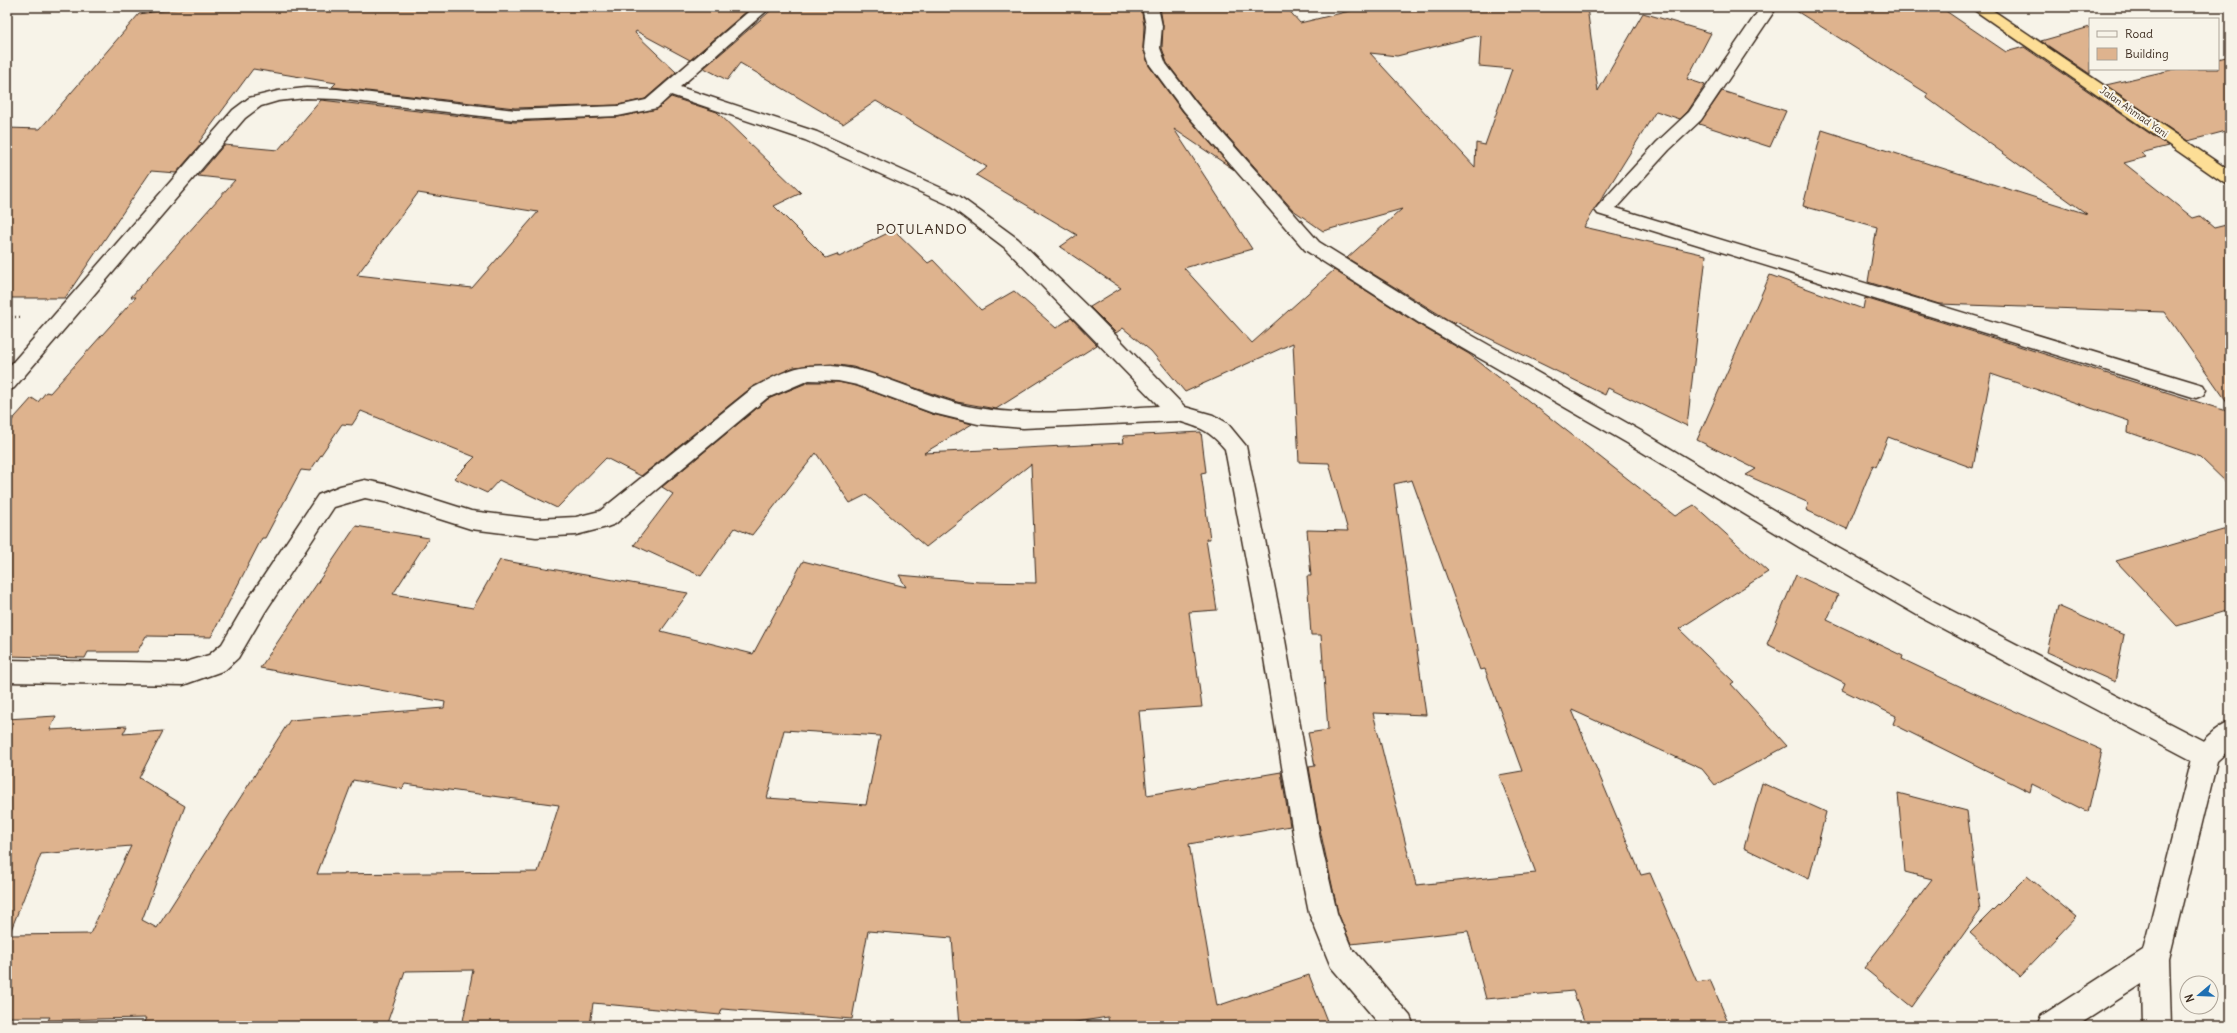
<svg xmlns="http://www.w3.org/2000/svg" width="2237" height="1033" viewBox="0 0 2237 1033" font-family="Delius,sans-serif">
<rect width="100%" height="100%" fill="#f7f3e8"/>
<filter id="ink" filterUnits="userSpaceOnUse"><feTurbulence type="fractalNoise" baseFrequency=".025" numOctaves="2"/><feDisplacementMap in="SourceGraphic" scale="8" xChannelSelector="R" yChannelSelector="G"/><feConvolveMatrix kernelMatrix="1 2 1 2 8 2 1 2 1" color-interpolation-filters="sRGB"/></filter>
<g filter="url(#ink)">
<path fill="#deb38e" stroke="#3b2a1e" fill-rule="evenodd" d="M188,7H733L747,11L690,60L636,31L635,33L676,72L645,99L618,105L515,108L332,87L336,83L253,69L199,142L202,143L176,173L151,171L65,298H7V128L40,129L139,14Z
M775,7H1141L1144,26L1143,48L1149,66L1183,112L1233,169L1174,129L1252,249L1184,268L1252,343L1334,270L1426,329L1469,354L1675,516L1694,505L1768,572L1679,629L1734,682L1731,684L1787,746L1715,785L1702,769L1572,710L1641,875L1650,873L1697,982L1710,980L1730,1026H1586L1573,991L1486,999L1468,931L1351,944L1338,913L1318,820L1309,767L1315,766L1308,733L1328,730L1321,635H1311L1307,576H1311L1307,530L1348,531L1329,463L1299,462L1293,343L1185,392L1151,351L1123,328L1116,333L1090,307L1121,288L1060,247L1077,235L976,175L987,167L876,101L843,124L740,63L727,80L704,68ZM1412,480L1480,670L1485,669L1522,771L1499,775L1536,873L1416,885L1373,713L1426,715L1394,484Z
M1160,7H1286L1300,23L1366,7H1587L1598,91L1643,13L1711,33L1687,79L1705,85L1688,111L1680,119L1656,111L1584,227L1706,255L1687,426L1608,388L1605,395L1456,322L1455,324L1347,258L1402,209L1323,231L1293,210L1197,102L1167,63L1162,48L1163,26ZM1481,35L1479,66L1512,69L1485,145L1476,143L1475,167L1370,53L1397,56Z
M1790,7H1940L2006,52L2024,47L2168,146L2141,153L2146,157L2124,163L2193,218L2200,216L2214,228L2230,224V406L2164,312L1939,304L1868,282L1877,227L1803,206L1822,130L2087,214L1927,98L1928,94Z
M2090,27V74L2041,41Z
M2230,56V130L2188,141L2106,85L2175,69H2218V59Z
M1722,91L1786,111L1770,147L1699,124Z
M671,97L717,112L801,193L774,206L826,258L837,254L839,257L894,230L928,263L933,260L981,310L1014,291L1056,328L1071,318L1097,345L996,409L957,402L853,367L831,364L794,367L752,387L641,476L606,458L557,508L499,480L487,493L454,478L475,457L361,411L352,425L342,424L310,471L301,470L265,538H262L211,637L146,636L137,652H88L85,658L7,656V426L32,398L38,402L46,392L50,393L136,297H131L235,180L198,176L224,145L278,150L321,100L515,122L618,117L657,109ZM418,193L538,212L472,288L357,275Z
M1770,275L1863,309L1865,298L2230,412V486L2200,457L2128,432L2129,421L1991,374L1973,468L1888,437L1876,467L1873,465L1847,529L1806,510L1809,503L1746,475L1756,469L1697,440Z
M809,382H838L857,386L932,414L972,424L924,453L1124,443L1123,436L1201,432L1206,472L1201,473L1210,539H1206L1217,610L1189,612L1202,707L1139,711L1147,795L1281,772L1290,826L1189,844L1217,1006L1309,975L1329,1026H1109L1108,1017L1052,1026H959L952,938L868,931L852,1019L722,1009L720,1015L593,1003L590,1026H462L473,970L405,971L386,1026H142L146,1018L48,1020L50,1017H7V719L56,716L50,730L127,726L123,734L163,731L139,778L185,806L142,920L157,928L290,720L444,708L445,702L260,668L356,526L429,538L393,594L473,608L500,560L688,593L661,631L753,654L803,561L906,587L899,575L979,582L1036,583L1031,464L926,547L866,495L850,503L816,453L752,535L735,528L701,576L634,545L673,494L662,487L768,399ZM784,730L880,736L866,805L767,798ZM353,780L402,789L405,784L559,805L538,872L317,874ZM131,846L90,934L9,935L41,854Z
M2230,528V610L2177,626L2116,561Z
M1796,575L1838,595L1827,620L1903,656L1902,659L1972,692L2102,750L2088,812L2032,784L2030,792L1893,724L1896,716L1842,690L1845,683L1767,644Z
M2058,606L2124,635L2115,682L2047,652Z
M1762,783L1826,812L1809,879L1744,848Z
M1898,793L1967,811L1980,911L1912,1007L1864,968L1932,879L1905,872Z
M2027,876L2076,917L2019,977L1970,933Z"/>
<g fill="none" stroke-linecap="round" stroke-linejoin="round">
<g stroke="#3b2a1e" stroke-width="3">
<path id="minor" d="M754,7H771L680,87L817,132L959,196L1018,239L1093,312L1185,407L1213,415L1227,423L1246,446L1284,634L1320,839L1337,913L1351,947L1410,1016L1414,1026H1381L1331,967L1309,913L1294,839L1260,634L1225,449C1210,431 1200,427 1178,421L1023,428L978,424L933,413L857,385L838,381L809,380L767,398L615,524L607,527L576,535L536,537L471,529L389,503L365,498L334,507L265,612L238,658L225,670L183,685L7,682V660L183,663L209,655L222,644L249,598L318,495L340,486L365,480L389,485L471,511L536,519L576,517L600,511L753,388C770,379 790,367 809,366C868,360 921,399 978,408C1035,418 1100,409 1159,406L1004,247L947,204L805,140L671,95L657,108L618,116L515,120L337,99L306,98L278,101L261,106L245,118L14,388L7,391V369L233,110L249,98L278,91L306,88L337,89L515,110L618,106L646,100Z
M1142,7H1158L1162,26L1160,48L1166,64L1196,103L1319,242L1441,318L1641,431L1815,535L1933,601L2215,747L2219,755L2215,763L2206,767L2197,763L1917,615L1799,547L1627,443L1427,328L1305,250L1184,111L1150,65L1144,48L1146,26Z
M1761,7H1777L1701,120L1669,150L1616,208L2203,385L2206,390L2203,395L2196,398L1598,214L1595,210L1598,206L1657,142L1689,112Z"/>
</g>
<g stroke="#3b2a1e" stroke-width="3">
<path id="tertiary" d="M2230,722V749L2217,761L2169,959L2171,1026H2143L2142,984L2077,1026H2037L2041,1016L2143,950L2193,755C2200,741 2216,727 2230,722Z"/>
</g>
<g stroke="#3b2a1e" stroke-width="3">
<path id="trunk" d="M1970,7H1988L2230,171V185L2224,183Z"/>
</g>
<path stroke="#3b2a1e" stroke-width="2.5" stroke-dasharray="1 3" stroke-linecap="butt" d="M7,317H20"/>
<use href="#minor" fill="#f7f3e8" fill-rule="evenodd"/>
<use href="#tertiary" fill="#f7f3e8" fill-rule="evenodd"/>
<use href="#trunk" fill="#fdde96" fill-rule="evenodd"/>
</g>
</g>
<g text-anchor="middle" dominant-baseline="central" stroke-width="4" stroke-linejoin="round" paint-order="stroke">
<g font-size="10" fill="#3b2a1e" stroke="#f7f3e8">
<text transform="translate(2134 112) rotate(35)">Jalan Ahmad Yani</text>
</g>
<g font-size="14" letter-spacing="1" fill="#3b2a1e" stroke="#f7f3e8">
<text x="922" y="229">POTULANDO</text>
</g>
</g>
<rect width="2237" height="1033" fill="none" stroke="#f7f3e8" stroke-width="24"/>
<rect x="12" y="12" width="2213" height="1009" fill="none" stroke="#3b2a1e" stroke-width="1.5" filter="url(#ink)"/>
<rect x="2089" y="18" width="130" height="52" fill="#f7f3e8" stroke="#aca397"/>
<rect x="2097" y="31" width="20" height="6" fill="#f7f3e8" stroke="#aca397"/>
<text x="2125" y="38" font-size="12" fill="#3b2a1e">Road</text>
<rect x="2097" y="48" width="20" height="12" fill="#deb38e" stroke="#aca397"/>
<text x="2125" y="58" font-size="12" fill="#3b2a1e">Building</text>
<g transform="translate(2199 995) rotate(251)"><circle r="19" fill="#f7f3e8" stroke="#aca397"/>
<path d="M0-3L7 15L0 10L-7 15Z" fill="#1f6fb2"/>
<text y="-6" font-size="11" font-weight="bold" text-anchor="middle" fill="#3b2a1e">N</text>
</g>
</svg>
